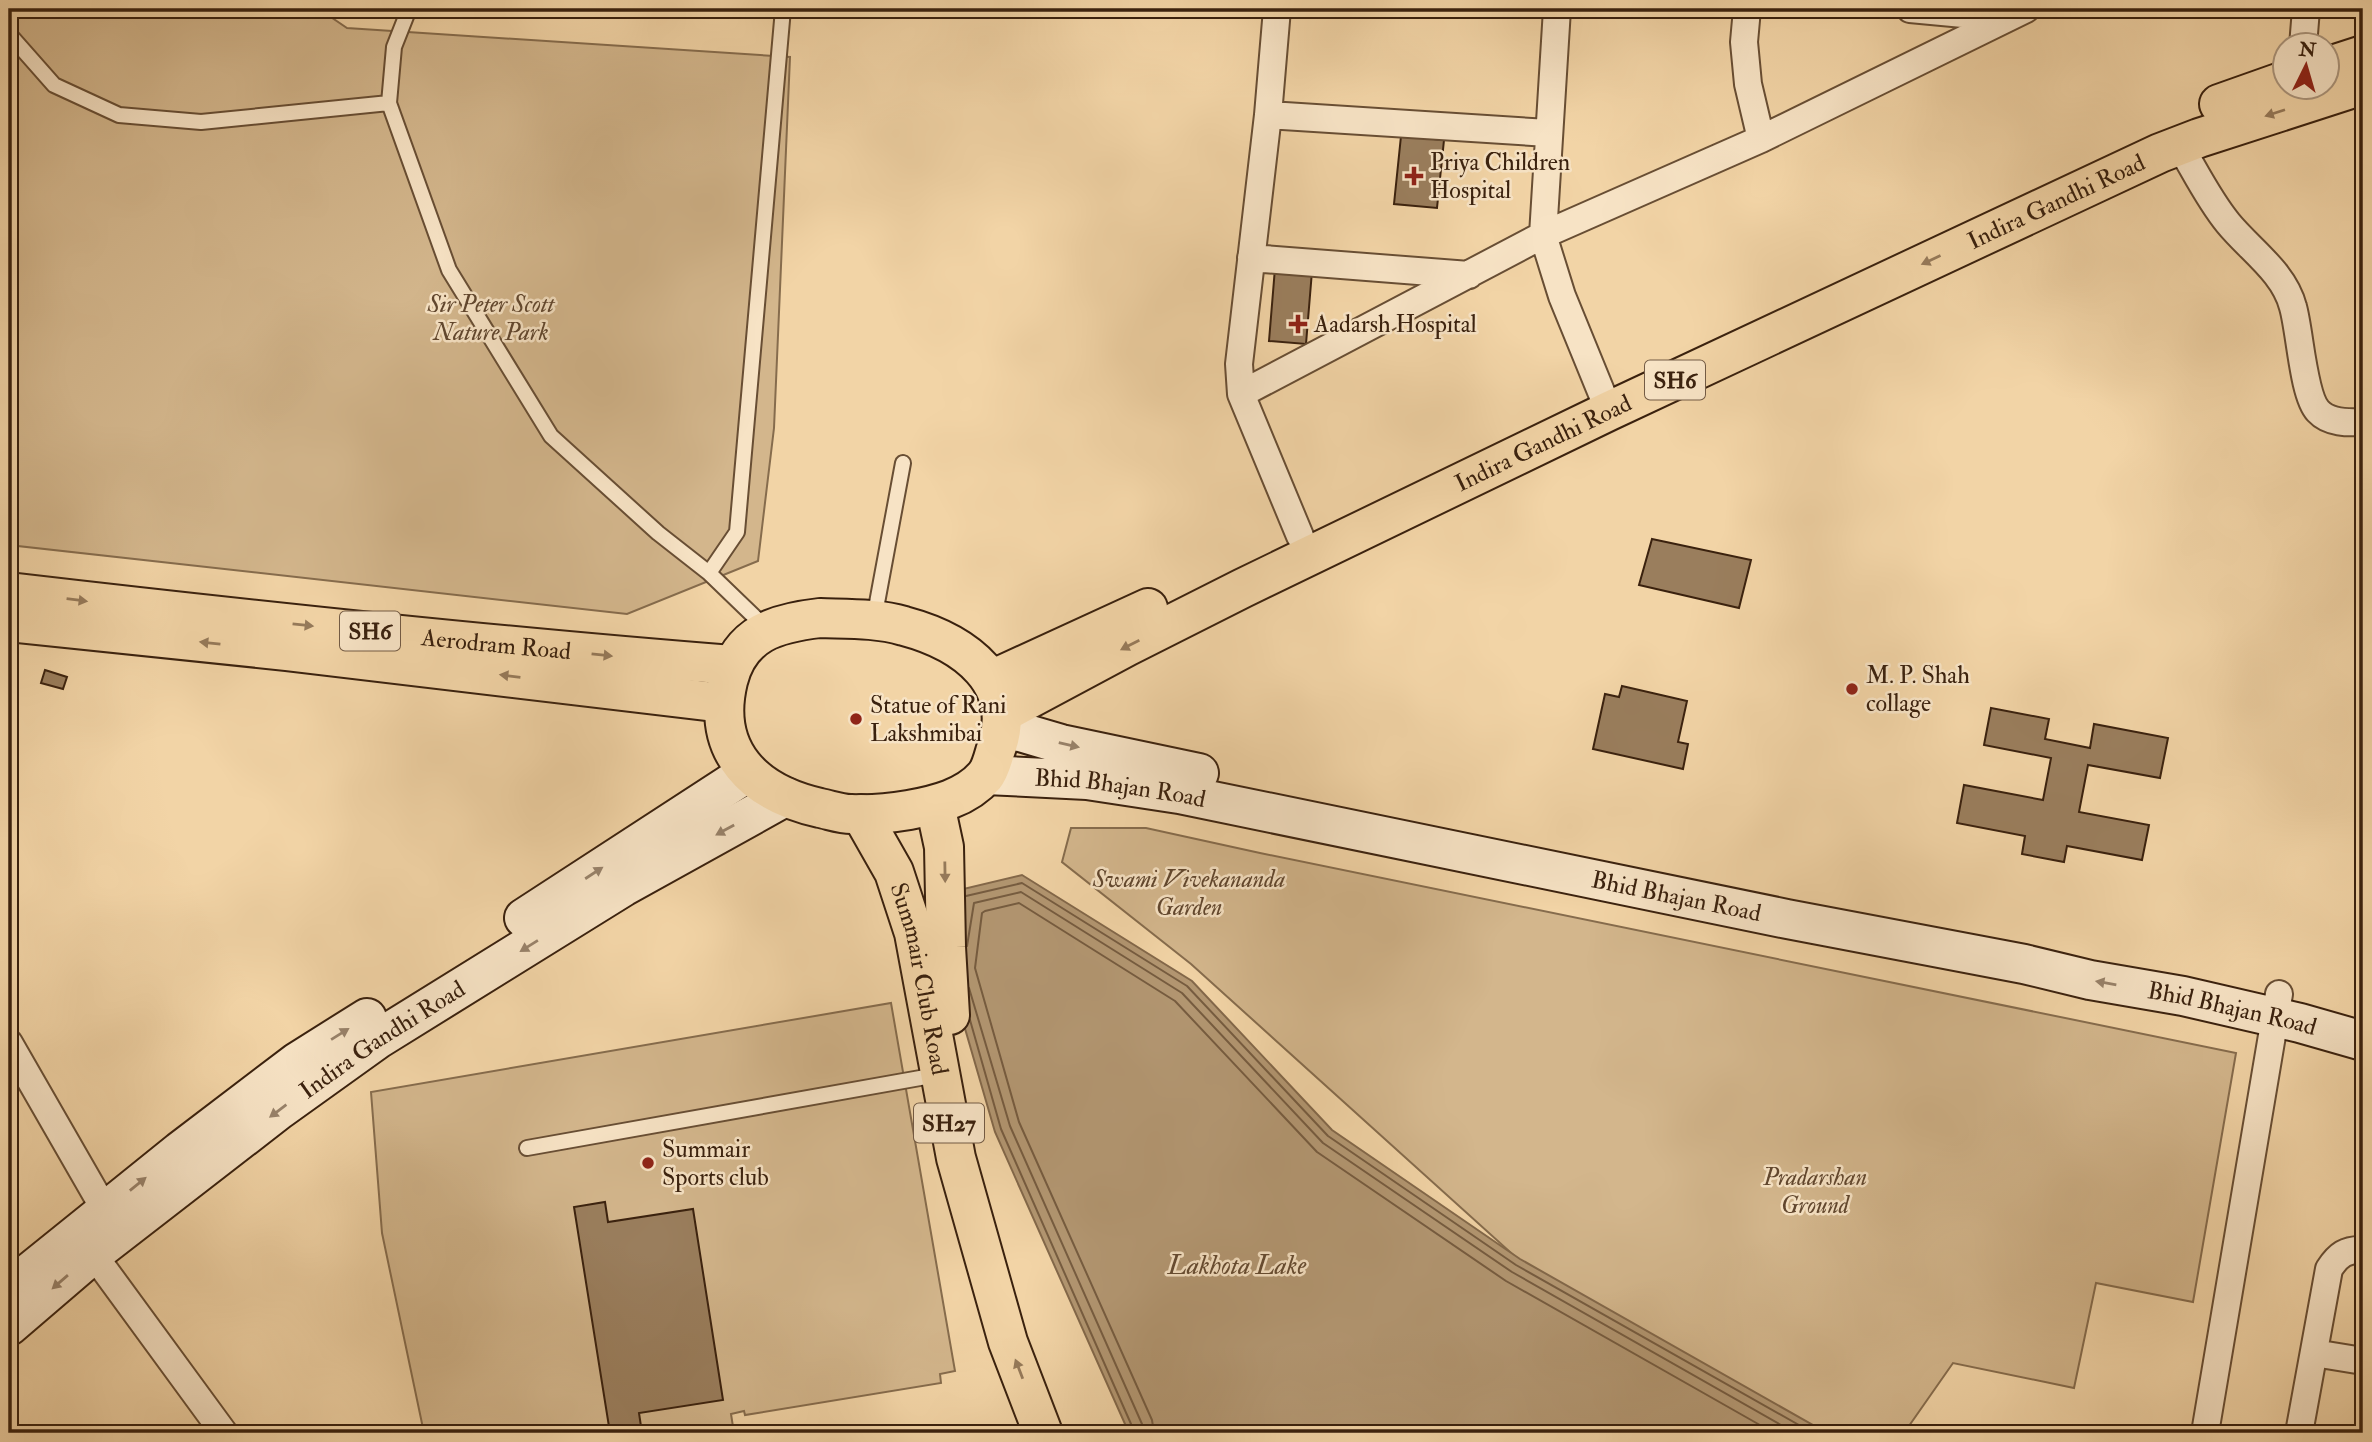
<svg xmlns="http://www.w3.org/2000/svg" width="2372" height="1442" viewBox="0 0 2372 1442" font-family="'IM FELL Double Pica',serif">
<rect width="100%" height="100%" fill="#f2d4a6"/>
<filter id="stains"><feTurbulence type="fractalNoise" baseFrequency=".00286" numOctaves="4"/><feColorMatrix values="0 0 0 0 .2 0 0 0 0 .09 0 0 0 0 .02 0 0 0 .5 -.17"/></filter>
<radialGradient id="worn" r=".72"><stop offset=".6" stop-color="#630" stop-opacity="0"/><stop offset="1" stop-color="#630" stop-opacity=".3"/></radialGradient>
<path fill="#d3b68c" stroke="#866c4d" stroke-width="2" d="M9,9H319L347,28L790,57L774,428L758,561L627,614L9,545Z
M1071,828H1146L1260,853L2236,1053L2193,1302L2096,1283L2074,1388L1953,1363L1904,1433H1814L1520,1261L1191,964L1062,862Z
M891,1003L955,1371L940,1374L941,1383L745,1415L744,1411L731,1414L734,1433H424L382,1233L371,1092Z"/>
<path fill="#b39772" stroke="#83684a" stroke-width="2" d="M1022,875L1192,981L1332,1130L1520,1259L1827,1433H1129L995,1132L948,970L959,890Z"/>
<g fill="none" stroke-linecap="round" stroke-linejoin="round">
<path stroke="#765c40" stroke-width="2" d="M966,896L1022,883L1187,986L1328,1136L1516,1265L1813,1433
M967,946L974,903L1021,892L1182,993L1323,1143L1512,1272L1795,1433
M969,988L1010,1126L1142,1424L1144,1433
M970,1020L1001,1129L1135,1433
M1154,1433L1152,1420L1019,1122L975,968L982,913L985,911L1019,903L1175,1001L1317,1152L1506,1281L1774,1433"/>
</g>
<path fill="#9a7e5d" stroke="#3a210e" stroke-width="2" d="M1401,136L1444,140L1437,208L1394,204Z
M1275,268L1312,271L1306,344L1269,341Z
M1652,539L1751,560L1739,608L1639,585Z
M45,670L67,677L63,689L41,683Z
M1622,686L1687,701L1678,742L1688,744L1683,769L1593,749L1605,694L1619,697Z
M1991,708L2049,719L2045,739L2090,748L2094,724L2168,738L2160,778L2088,765L2079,812L2149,825L2142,860L2067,846L2064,862L2022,854L2025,836L1957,823L1964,785L2043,800L2051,758L1984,745Z
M605,1202L608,1222L693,1209L723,1400L639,1413L642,1433H610L574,1207Z"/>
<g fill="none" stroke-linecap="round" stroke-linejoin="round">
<g stroke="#684e34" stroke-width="18">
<path id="service" d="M409,9L394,47L389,103L449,270L551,436L658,533L709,573L766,628
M9,34L54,85L119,115L201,122L389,103
M709,573L737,532L783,9
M874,619L903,463
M527,1148L937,1075"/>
</g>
<g stroke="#684e34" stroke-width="30">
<path id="minor" d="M1277,9L1268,115L1239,364L1241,394L1300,536
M1557,9L1543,235L1562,296L1609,411
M1747,9L1744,42L1748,84L1761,139
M1910,9L2006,18
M2303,46L2306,9
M1268,115L1548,133
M2180,146C2195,171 2209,200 2228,223C2250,250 2284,272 2293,307C2300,331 2303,395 2318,411C2329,423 2348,423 2363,422
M1251,258L1469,275
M1241,394L1543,235L1761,139L2026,9
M9,1043L105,1210
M93,1254L224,1433
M2314,1353L2363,1361
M2205,1433L2279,994
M2299,1433L2329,1269C2338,1255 2346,1249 2363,1250"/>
</g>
<g stroke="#3a210e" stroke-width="42">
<g id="secondary">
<path d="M1003,727L1061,744L1199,773"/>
<path id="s1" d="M986,775L1087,780L1179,794L1787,919L2024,964L2090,980L2183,996L2300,1023L2363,1041"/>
<path d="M524,918L747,773"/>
<path d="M9,1289L180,1151L297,1062L367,1018"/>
<path id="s2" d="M9,1326L93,1254L279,1110L378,1039L623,887L785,797"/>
</g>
</g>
<g stroke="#3a210e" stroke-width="42">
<g id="primary">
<path d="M2326,67L2363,55"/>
<path d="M2219,104L2284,81"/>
<path id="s3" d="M9,592C249,620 491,646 732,665"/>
<path d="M820,618C848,619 877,618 904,626C964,642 1022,683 995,752C993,759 990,770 985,776C966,798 936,805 909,810C891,813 870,815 851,814C841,814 830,810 820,808C754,793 711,752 728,681C740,633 776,623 820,618Z"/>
<path d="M9,622L287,651L723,703"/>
<path d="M991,680L1148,608"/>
<path id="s4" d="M1003,713L1128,646L1243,588L1609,411L2160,153L2199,138L2363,85"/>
<path d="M935,805L944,847L946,947L950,1015"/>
<path id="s5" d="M861,814L894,872L914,933L956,1158L1008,1342L1043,1433"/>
</g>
</g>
<use href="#service" stroke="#f7e3c5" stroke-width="14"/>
<use href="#minor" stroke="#f7e3c5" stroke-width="26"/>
<use href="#secondary" stroke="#f7e3c5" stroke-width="38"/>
<use href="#primary" stroke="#f2d4a6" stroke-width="38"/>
</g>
<defs><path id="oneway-solid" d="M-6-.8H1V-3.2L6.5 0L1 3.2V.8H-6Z" transform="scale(1.75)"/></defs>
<g fill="#967a5a">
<use href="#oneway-solid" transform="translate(2275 113) rotate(162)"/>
<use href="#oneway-solid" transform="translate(1931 260) rotate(155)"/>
<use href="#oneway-solid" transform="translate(77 600) rotate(7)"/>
<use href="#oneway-solid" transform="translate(303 625) rotate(6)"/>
<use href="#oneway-solid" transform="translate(210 643) rotate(-174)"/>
<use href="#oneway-solid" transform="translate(1130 645) rotate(153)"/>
<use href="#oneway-solid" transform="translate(602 655) rotate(6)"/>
<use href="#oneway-solid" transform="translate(510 676) rotate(-173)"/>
<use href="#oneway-solid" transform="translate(945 872) rotate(89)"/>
<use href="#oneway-solid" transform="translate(1019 1369) rotate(-111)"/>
</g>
<g fill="#98826a">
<use href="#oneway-solid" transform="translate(1069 745) rotate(13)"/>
<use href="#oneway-solid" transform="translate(725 830) rotate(151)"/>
<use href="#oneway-solid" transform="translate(594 873) rotate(-33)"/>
<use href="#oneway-solid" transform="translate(529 946) rotate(148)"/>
<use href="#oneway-solid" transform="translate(2106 983) rotate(-170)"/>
<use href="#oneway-solid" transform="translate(340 1034) rotate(-32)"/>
<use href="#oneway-solid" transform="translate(278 1111) rotate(143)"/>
<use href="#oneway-solid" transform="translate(138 1184) rotate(-39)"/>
<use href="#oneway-solid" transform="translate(60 1282) rotate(139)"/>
</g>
<g fill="#8f2418" stroke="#f7e3c5" stroke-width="2.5">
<path d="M1410.5 165.5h7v7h7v7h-7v7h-7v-7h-7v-7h7z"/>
<path d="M1294.5 313.5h7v7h7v7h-7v7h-7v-7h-7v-7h7z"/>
<circle cx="1852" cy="689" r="7"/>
<circle cx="856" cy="719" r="7"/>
<circle cx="648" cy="1163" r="7"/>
</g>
<g text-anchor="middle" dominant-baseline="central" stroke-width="5" stroke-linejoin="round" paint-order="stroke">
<g fill="#f7e3c5" stroke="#735b45" stroke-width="2">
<rect x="1645" y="360.5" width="60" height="39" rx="5"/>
<rect x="340" y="611.5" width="60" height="39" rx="5"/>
<rect x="914" y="1103.5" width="70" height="39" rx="5"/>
</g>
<g font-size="23" font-weight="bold" fill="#3a210e">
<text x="1675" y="380">SH6</text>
<text x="370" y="631">SH6</text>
<text x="949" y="1123">SH27</text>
</g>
<g font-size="24" fill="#3a210e" stroke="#f7e3c5" text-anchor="start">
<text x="1430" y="162">Priya Children<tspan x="1430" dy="28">Hospital</tspan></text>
<text x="1314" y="324">Aadarsh Hospital</text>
<text x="1866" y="675">M. P. Shah<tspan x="1866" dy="28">collage</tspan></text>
<text x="870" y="705">Statue of Rani<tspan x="870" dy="28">Lakshmibai</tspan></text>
<text x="662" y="1149">Summair<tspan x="662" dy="28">Sports club</tspan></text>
</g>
<g font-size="24" fill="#3a210e" stroke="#f7e3c5">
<text stroke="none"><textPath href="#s4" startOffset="1171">Indira Gandhi Road</textPath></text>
<text stroke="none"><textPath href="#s4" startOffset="604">Indira Gandhi Road</textPath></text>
<text stroke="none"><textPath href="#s3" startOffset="490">Aerodram Road</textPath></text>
<text stroke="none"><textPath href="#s1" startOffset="135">Bhid Bhajan Road</textPath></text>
<text stroke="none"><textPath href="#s1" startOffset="702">Bhid Bhajan Road</textPath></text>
<text stroke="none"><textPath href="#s5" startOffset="177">Summair Club Road</textPath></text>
<text stroke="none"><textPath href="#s1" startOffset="1269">Bhid Bhajan Road</textPath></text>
<text stroke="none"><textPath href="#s2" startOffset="471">Indira Gandhi Road</textPath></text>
</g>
<g font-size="24" font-style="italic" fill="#60462e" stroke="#f7e3c5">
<text x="491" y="304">Sir Peter Scott<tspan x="491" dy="28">Nature Park</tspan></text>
<text x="1189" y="879">Swami Vivekananda<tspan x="1189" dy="28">Garden</tspan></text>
<text x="1815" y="1177">Pradarshan<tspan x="1815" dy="28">Ground</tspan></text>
</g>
<g font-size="26" font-style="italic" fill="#644a31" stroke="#f7e3c5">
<text x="1237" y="1266">Lakhota Lake</text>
</g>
</g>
<rect width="2372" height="1442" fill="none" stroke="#f2d4a6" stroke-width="35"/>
<rect x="10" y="10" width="2351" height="1421" fill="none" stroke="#3a210e" stroke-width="3.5"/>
<rect x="18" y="18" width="2337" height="1407" fill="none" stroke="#3a210e" stroke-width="2"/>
<g transform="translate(2306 66) rotate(5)"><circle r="33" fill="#f7e3c5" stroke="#ab957c" stroke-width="2"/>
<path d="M0-5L12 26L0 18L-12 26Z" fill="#8f2418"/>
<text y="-10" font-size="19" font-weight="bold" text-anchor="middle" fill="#3a210e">N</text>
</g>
<rect width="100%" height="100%" filter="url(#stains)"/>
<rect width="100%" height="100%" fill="url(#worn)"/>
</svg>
